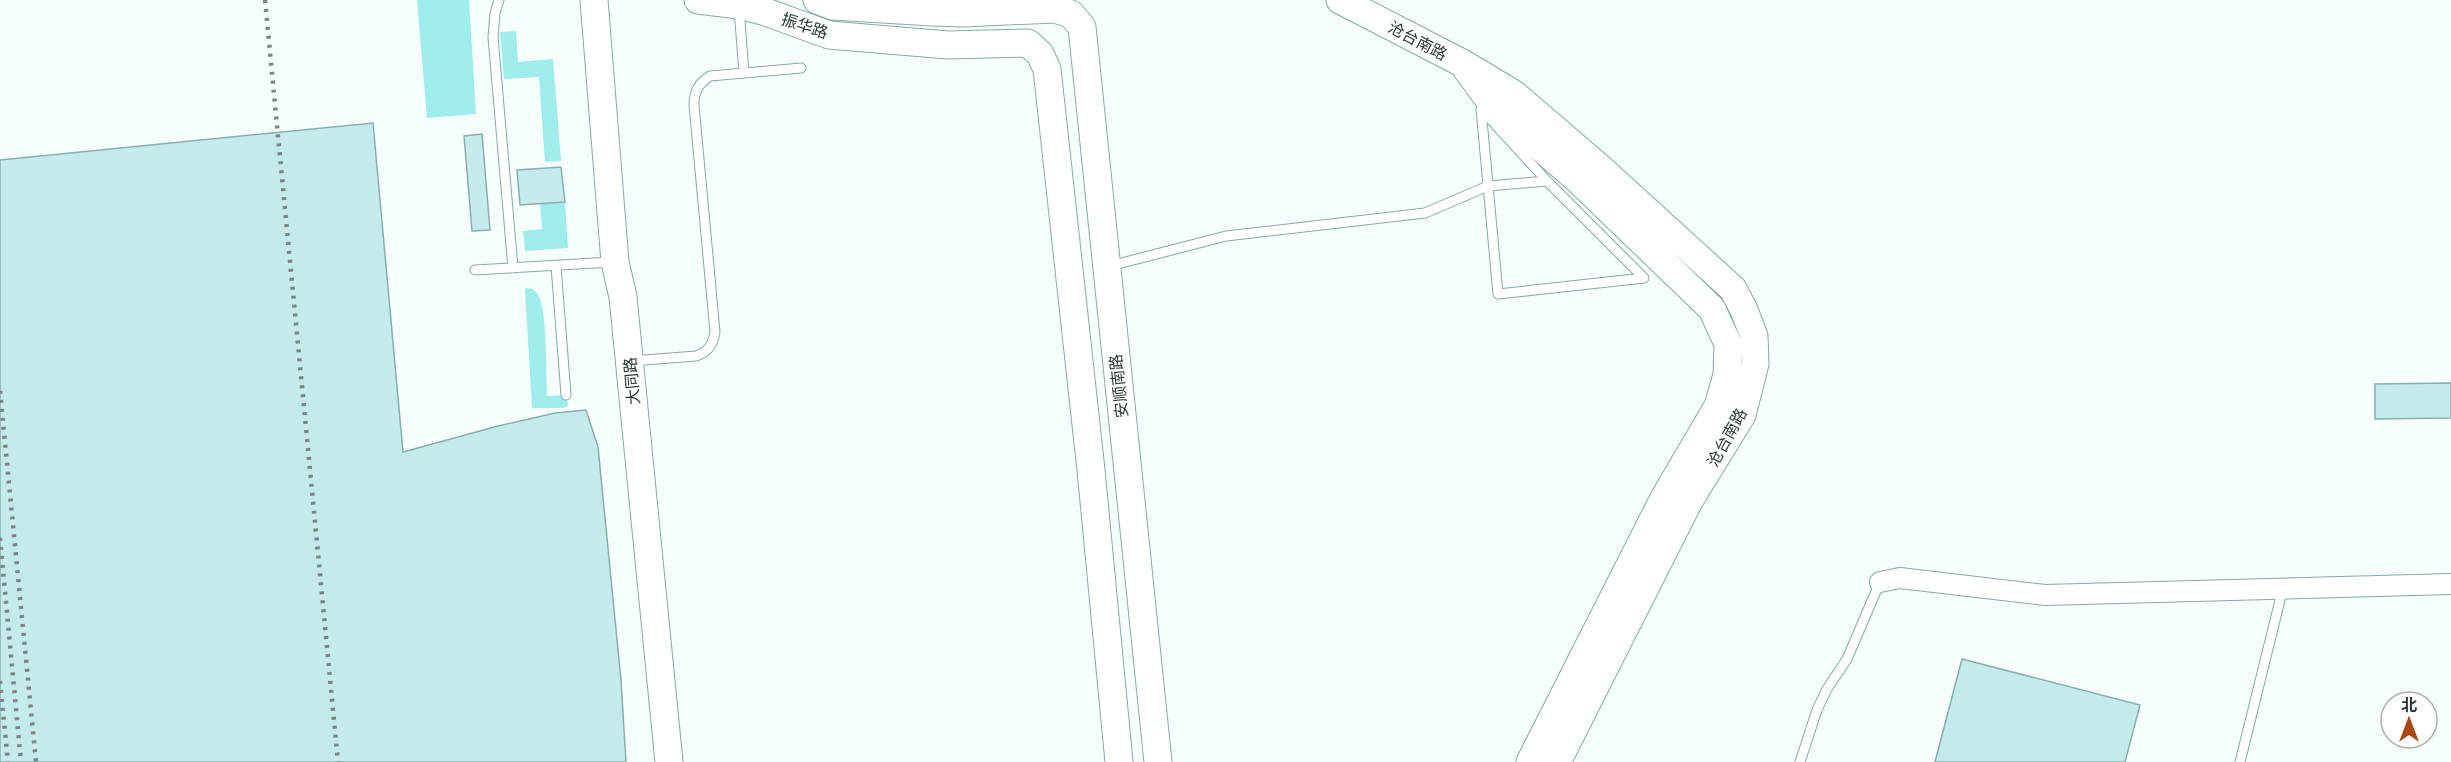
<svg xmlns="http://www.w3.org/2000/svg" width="2451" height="762" viewBox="0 0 2451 762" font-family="'Exo 2','Noto Sans SC',sans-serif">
<rect width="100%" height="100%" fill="#f6fdfd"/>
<path fill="#9fedeb" d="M417,0H469L476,114L427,118Z
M516,31L518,62L553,59L561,161L545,162L539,77L504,79L500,32Z
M565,202L568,248L525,251L523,231L542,229L540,204Z
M526,288C534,288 537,292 540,299C547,318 546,373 547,396L567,395L568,406L563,408H532L525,290Z"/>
<path fill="#c4eae9" stroke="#8aaead" stroke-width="1.5" d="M373,123L403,452L498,426L555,413L586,410L598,447L621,680L626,762H0V160Z
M482,134L490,230L472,231L464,136Z
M561,167L565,202L520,205L517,170Z
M2451,383V418L2375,419V384Z
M1962,659L2140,705L2125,762H1935Z"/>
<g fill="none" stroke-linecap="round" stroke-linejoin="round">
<g stroke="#85a9a8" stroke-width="11">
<path id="lane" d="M499,0L495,13L493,37L513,268
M739,9L744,73
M1481,109L1547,181L1644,278L1498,294Z
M556,266L566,395
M1110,266L1226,236L1425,213L1488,186L1547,181
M475,270L612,262
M632,361L696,356C708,352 713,345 715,332L694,105C694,91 699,83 710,76L801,68
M1800,762L1817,710L1827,689L1847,659L1880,582
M2240,762L2283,588"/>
</g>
<g stroke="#85a9a8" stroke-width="22">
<path id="street" d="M1880,582L1900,578L2045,595L2451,584"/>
</g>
<g stroke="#85a9a8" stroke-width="29">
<path id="secondary" d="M594,0L615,262L623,297L669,762
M698,0L739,5L766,12L829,35L948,45L1028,43L1040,54L1047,69L1091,470L1119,762
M817,0L833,6L932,12L963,13L1055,9L1071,14L1082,27L1158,762
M1340,0L1464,64L1514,94L1599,167L1733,289L1744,310L1754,336L1755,364L1742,415L1689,501L1557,762
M1467,70L1495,108L1577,179L1712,309L1728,344L1727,375L1718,406L1664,498L1530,762"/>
</g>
<use href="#lane" stroke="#fff" stroke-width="9"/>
<use href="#street" stroke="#fff" stroke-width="20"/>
<use href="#secondary" stroke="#fff" stroke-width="27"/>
<path stroke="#7a8685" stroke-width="4.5" stroke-dasharray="3 6" stroke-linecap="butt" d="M265,0L338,762
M0,391L36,762
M0,538L21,762
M0,681L8,762"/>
</g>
<g text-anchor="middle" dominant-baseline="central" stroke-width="5" stroke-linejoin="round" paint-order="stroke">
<g font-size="16" fill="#2a3938" stroke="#fff">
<text transform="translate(805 25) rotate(18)">振华路</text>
<text transform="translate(1418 40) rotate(28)">沧台南路</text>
<text transform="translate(631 381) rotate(-95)">大同路</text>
<text transform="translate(1118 386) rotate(-96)">安顺南路</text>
<text transform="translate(1726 437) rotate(-61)">沧台南路</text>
</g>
</g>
<g transform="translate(2409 720)"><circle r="28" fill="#ffffff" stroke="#aab0af" stroke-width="1.5"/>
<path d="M0-4.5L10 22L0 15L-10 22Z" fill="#aa4610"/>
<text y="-9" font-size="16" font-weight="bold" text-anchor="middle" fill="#2a3938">北</text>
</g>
</svg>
